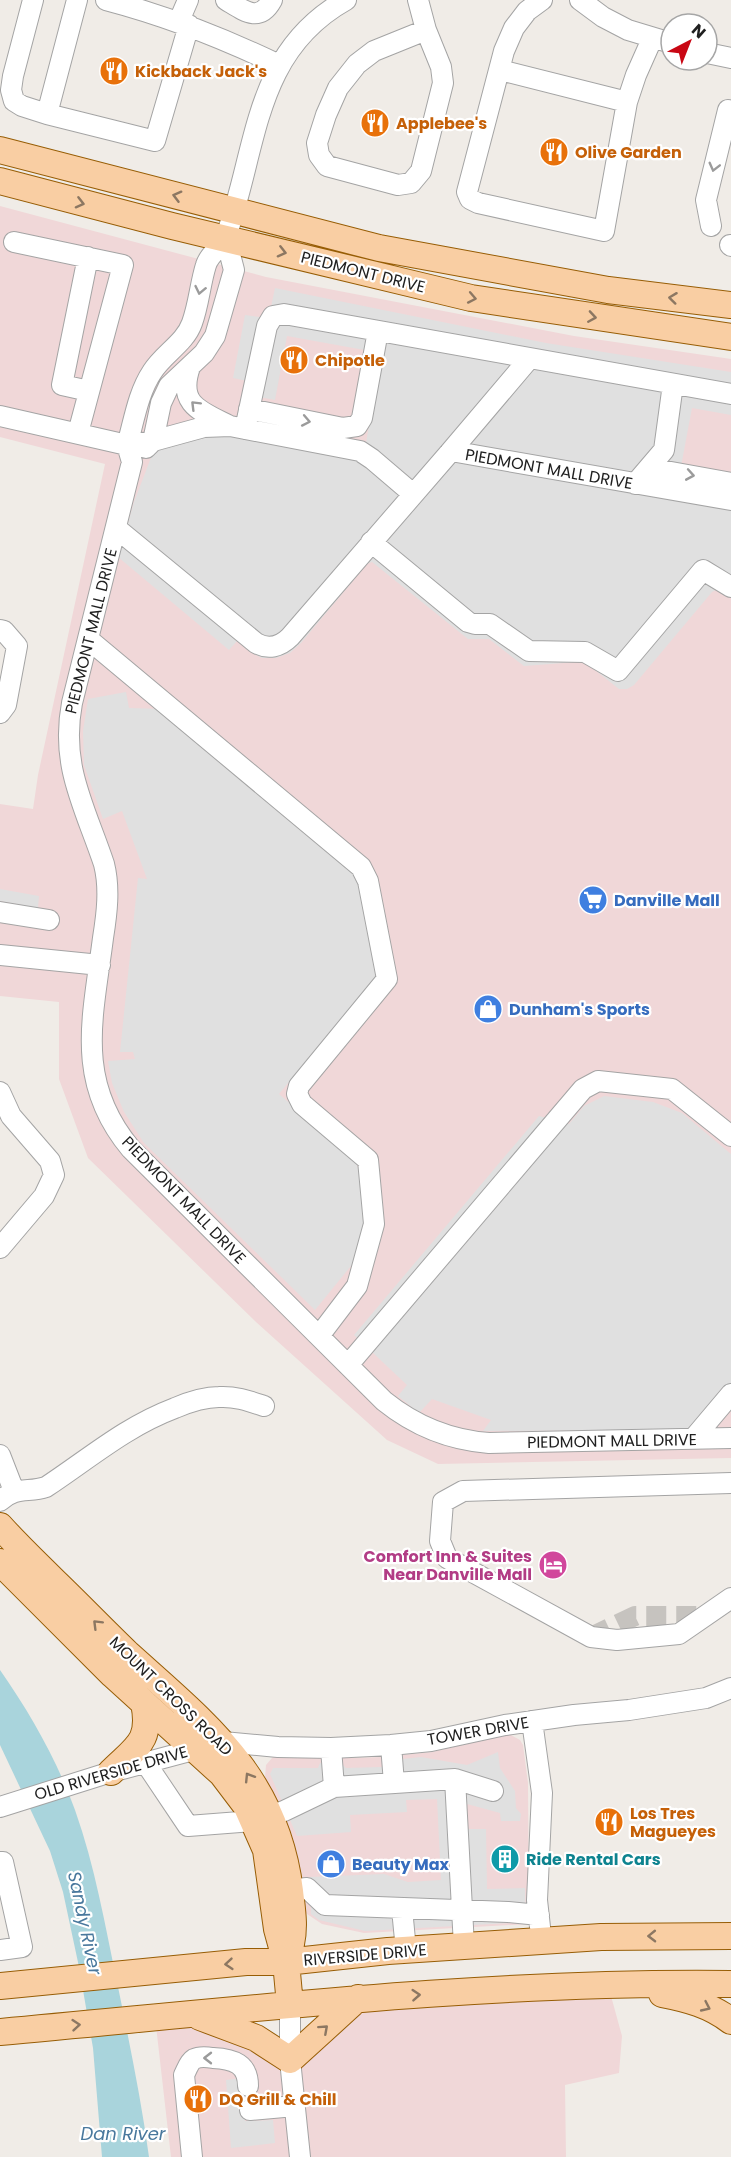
<svg xmlns="http://www.w3.org/2000/svg" width="731" height="2157" viewBox="0 0 731 2157" font-family="Poppins,sans-serif">
<rect width="100%" height="100%" fill="#f0ece7"/>
<path fill="#f0d7d8" d="M0,206L266,277L574,336L731,359V1458L438,1464L387,1440L256,1322L88,1158L59,1079V1002L0,996V804L33,809L38,775L105,464L0,437Z
M509,1734L520,1740L523,1745L528,1783L529,1924L364,1933L322,1924L307,1914L303,1908L285,1824L265,1777L266,1765L272,1758L278,1755L346,1758L383,1757L432,1752Z
M608,1985L622,2036L619,2073L565,2085L566,2157H171L155,2017L244,2040L273,2056L358,1998Z"/>
<path fill="#e0e0e0" d="M275,288L546,343L731,372V415L692,408L679,477L654,479L450,441L413,484L366,443L381,353L287,336L275,400L244,394L247,381L233,378L245,315L260,317L271,307Z
M229,433L359,459L415,507L454,461L731,510V597L724,591L718,589L712,592L634,685L627,689H619L586,663L577,662L524,666L489,639H468L372,562L367,564L301,643L290,653L276,658H262L250,652L237,641L229,650L118,557L134,502L152,455L158,450L195,439Z
M126,692L129,708L166,709L355,868L379,974L279,1094L356,1160L368,1209L355,1261L315,1310L144,1143L124,1112L112,1083L108,1061L135,1059L133,1052H120L138,878L147,879L122,811L103,819L84,765L83,731L88,699Z
M0,889L39,896L38,908L0,901Z
M604,1096L653,1102L682,1113L731,1154V1393L722,1388L689,1430L483,1431L491,1420L432,1399L419,1413L398,1396L407,1385L354,1335L539,1116L569,1124L584,1106Z
M498,1752L500,1768L515,1791L516,1808L521,1814L520,1821H501L500,1813L467,1804V1829H486L487,1889L525,1888L526,1922L365,1931L319,1920L311,1914L310,1877L384,1874L408,1882L441,1880L437,1799L406,1800L407,1812L350,1815L351,1832L297,1836L270,1774L273,1768H318L320,1763L342,1764L346,1768L382,1767L384,1761L421,1757L467,1765Z
M242,2078L245,2121L273,2120L275,2143L231,2148L226,2080Z"/>
<path fill="#a9d4dc" d="M0,1670C30,1713 57,1760 75,1810C95,1866 105,1925 117,1982C129,2041 141,2098 149,2157H102L93,2048L79,1967L63,1892L50,1851L0,1745Z"/>
<g fill="none" stroke-linecap="round" stroke-linejoin="round">
<path stroke="#c6c3bf" stroke-width="20" stroke-dasharray="20 10" stroke-linecap="butt" d="M591,1637L635,1616H704"/>
<g stroke="#a4a4a4" stroke-width="22">
<path id="minor" d="M33,0L13,76L11,90L14,101L22,106L47,114L155,141L189,25
M106,0C167,16 223,38 279,65
M226,0C243,10 259,24 272,0
M418,0L426,30L441,67L443,83L421,171L411,183L398,185L327,166L319,155L317,143L326,115L338,88L357,64L374,51L426,30
M542,0L527,11L514,28L504,51L467,192L470,199L478,203L604,231L627,102L636,75L652,39
M580,0L603,17L628,30L671,43
M179,21L188,0
M707,53L731,58
M500,70L627,102
M47,114L77,0
M711,226L706,200L728,110
M14,242L123,265L78,433
M730,245L731,246
M88,257L62,385L89,391
M190,367C177,404 200,411 228,425
M249,409L343,428L357,426L362,418L378,331
M0,416L127,445L153,441L204,427L230,426L360,451L372,459L413,494
M245,429L267,326L273,316L284,314L731,394
M127,445L132,462L72,703C60,766 85,807 104,864C110,888 107,913 103,938C93,1017 74,1081 131,1149L384,1401C415,1426 449,1440 489,1443L731,1438
M127,445C134,421 138,393 152,372C163,354 185,343 192,323C199,304 200,284 206,265C209,254 222,247 226,236C258,147 253,52 346,0
M146,448L153,441L161,403L169,386L204,353L215,336L234,270L226,239
M451,451L731,500
M649,468L731,483
M635,484L664,450L673,384
M116,528L256,643C268,650 280,647 290,637L451,451L529,359
M371,542L468,622L475,624H490L529,651L585,652L618,671L703,570L731,587
M0,630L4,631L17,646L6,705L0,713
M88,639L361,867L368,881L387,979L299,1086L297,1094L302,1104L368,1160L374,1224L357,1286L319,1336
M0,912L49,920
M0,955L100,965
M0,1092L11,1116L50,1161L54,1175L44,1196L0,1248
M348,1365L583,1089L598,1081L672,1089L731,1136
M693,1439L731,1394
M0,1455L14,1491
M731,1483L463,1491L443,1502L440,1541L447,1558L591,1637L617,1640L679,1634L731,1598
M0,1501C16,1486 28,1493 46,1487C90,1458 125,1427 175,1408C189,1402 204,1397 219,1397C235,1396 249,1401 264,1406
M532,1721L542,1793L537,1900L540,1927
M391,1745L394,1783
M331,1748L334,1787
M145,1762L188,1826L253,1821L284,1811L334,1787L455,1779L493,1791
M455,1779L464,1946
M0,1807L111,1772L223,1742L278,1747L331,1748L391,1745L431,1741L505,1725L574,1715L629,1710L706,1698L731,1688
M0,1862H3L22,1947L0,1950
M276,1891L307,1888L325,1905L508,1912L539,1915
M402,1909L406,1950
M290,2005V2060L300,2157
M250,2110L295,2106
M192,2157L184,2075C187,2069 189,2062 194,2059C200,2056 207,2057 213,2058C234,2059 248,2064 248,2086"/>
</g>
<g stroke="#975d05" stroke-width="28">
<path id="major" d="M0,150L379,248L608,290L731,305
M0,181L172,226L471,298L731,337
M0,1526C17,1545 36,1563 54,1581C79,1605 103,1630 128,1654C207,1725 276,1777 290,1891C292,1910 295,1926 291,1944
M0,1562L113,1675L222,1774L247,1807L266,1850L277,1929L286,1962L290,2005
M111,1772C136,1747 152,1742 144,1703
M0,1986L246,1962H286L388,1951L601,1937L731,1936
M662,1994C688,1999 710,2005 731,2021
M200,2017L256,2038L290,2060L358,1998
M0,2032C243,2010 486,1981 731,1984"/>
</g>
<use href="#minor" stroke="#fff" stroke-width="20"/>
<use href="#major" stroke="#f9cea3" stroke-width="26"/>
</g>
<defs><path id="oneway-chevron" d="M-2-3.5L2.5 0L-2 3.5" fill="none" stroke-width="1.6" stroke-linecap="round" stroke-linejoin="round" transform="scale(1.5)"/></defs>
<g stroke="#9b9b9b">
<use href="#oneway-chevron" transform="translate(714 167) rotate(104)"/>
<use href="#oneway-chevron" transform="translate(200 290) rotate(102)"/>
<use href="#oneway-chevron" transform="translate(195 405) rotate(-135)"/>
<use href="#oneway-chevron" transform="translate(306 421) rotate(11)"/>
<use href="#oneway-chevron" transform="translate(690 475) rotate(10)"/>
<use href="#oneway-chevron" transform="translate(208 2058) rotate(180)"/>
</g>
<g stroke="#8c7762">
<use href="#oneway-chevron" transform="translate(177 196) rotate(-165)"/>
<use href="#oneway-chevron" transform="translate(80 203) rotate(14)"/>
<use href="#oneway-chevron" transform="translate(282 252) rotate(14)"/>
<use href="#oneway-chevron" transform="translate(472 298) rotate(11)"/>
<use href="#oneway-chevron" transform="translate(673 298) rotate(-173)"/>
<use href="#oneway-chevron" transform="translate(592 317) rotate(9)"/>
<use href="#oneway-chevron" transform="translate(97 1624) rotate(-135)"/>
<use href="#oneway-chevron" transform="translate(249 1777) rotate(-122)"/>
<use href="#oneway-chevron" transform="translate(652 1936) rotate(179)"/>
<use href="#oneway-chevron" transform="translate(229 1964) rotate(175)"/>
<use href="#oneway-chevron" transform="translate(416 1995) rotate(-4)"/>
<use href="#oneway-chevron" transform="translate(706 2007) rotate(25)"/>
<use href="#oneway-chevron" transform="translate(76 2025) rotate(-5)"/>
<use href="#oneway-chevron" transform="translate(324 2029) rotate(-42)"/>
</g>
<defs>
<g id="restaurant-disc" transform="scale(1.5)"><circle r="9.5" fill="#e8710a" stroke="#fff"/><path d="M-5-6h1v4h1v-4h1v4h1v-4h1v5L-1.5 .5V6h-2V.5L-5-1ZM5-6V6H3V1.5H1.5Q1.5-4 5-6Z" fill="#fff"/></g>
<g id="supermarket-disc" transform="scale(1.5)"><circle r="9.5" fill="#3f7fe0" stroke="#fff"/><path d="M-6-5.5h2.5l.6 2H6L4.5 2H-2.5L-4.4-4H-6ZM-1.5 3.2a1.3 1.3 0 1 0 .1 0ZM3 3.2a1.3 1.3 0 1 0 .1 0Z" fill="#fff"/></g>
<g id="shop-disc" transform="scale(1.5)"><circle r="9.5" fill="#3f7fe0" stroke="#fff"/><path d="M-5-2.5h2.3a2.7 3.5 0 0 1 5.4 0H5L5.5 6h-11ZM-1.5-2.5h3a1.5 2.3 0 0 0-3 0Z" fill="#fff"/></g>
<g id="hotel-disc" transform="scale(1.5)"><circle r="9.5" fill="#d1479c" stroke="#fff"/><path d="M-6-4.5h1.5V1H6V5H4.5V3h-9V5H-6ZM-4 0a1.8 1.8 0 1 1 3.6 0ZM.5 0V-2.5h3Q6-2.5 6 0Z" fill="#fff"/></g>
<g id="building-disc" transform="scale(1.5)"><circle r="9.5" fill="#0f9aa8" stroke="#fff"/><path d="M-4-6H4V6H1V3H-1V6H-4ZM-2.5-4.3h1.7v1.8h-1.7ZM.8-4.3h1.7v1.8H.8ZM-2.5-1h1.7V.8h-1.7ZM.8-1h1.7V.8H.8Z" fill="#fff"/></g>
</defs>
<g fill-rule="evenodd">
<use href="#restaurant-disc" x="114" y="71"/>
<use href="#restaurant-disc" x="375" y="123"/>
<use href="#restaurant-disc" x="554" y="152"/>
<use href="#restaurant-disc" x="294" y="360"/>
<use href="#supermarket-disc" x="593" y="900"/>
<use href="#shop-disc" x="488" y="1009"/>
<use href="#hotel-disc" x="553" y="1565"/>
<use href="#restaurant-disc" x="609" y="1822"/>
<use href="#building-disc" x="505" y="1859"/>
<use href="#shop-disc" x="331" y="1864"/>
<use href="#restaurant-disc" x="198" y="2099"/>
</g>
<g text-anchor="middle" dominant-baseline="central" stroke-width="4.5" stroke-linejoin="round" paint-order="stroke">
<g font-size="16" font-weight="bold" fill="#c56008" stroke="#fff" text-anchor="start">
<text x="135" y="71">Kickback Jack's</text>
<text x="396" y="123">Applebee's</text>
<text x="575" y="152">Olive Garden</text>
<text x="315" y="360">Chipotle</text>
<text x="630" y="1813">Los Tres<tspan x="630" dy="18">Magueyes</tspan></text>
<text x="219" y="2099">DQ Grill &amp; Chill</text>
</g>
<g font-size="16" fill="#202020" stroke="#fff">
<text transform="translate(363 272) rotate(14)">PIEDMONT DRIVE</text>
<text transform="translate(549 469) rotate(10)">PIEDMONT MALL DRIVE</text>
<text transform="translate(91 631) rotate(-76)">PIEDMONT MALL DRIVE</text>
<text transform="translate(184 1200) rotate(46)">PIEDMONT MALL DRIVE</text>
<text transform="translate(612 1441) rotate(-1)">PIEDMONT MALL DRIVE</text>
<text transform="translate(171 1696) rotate(44)">MOUNT CROSS ROAD</text>
<text transform="translate(478 1731) rotate(-10)">TOWER DRIVE</text>
<text transform="translate(111 1773) rotate(-16)">OLD RIVERSIDE DRIVE</text>
<text transform="translate(365 1955) rotate(-5)">RIVERSIDE DRIVE</text>
</g>
<g font-size="16" font-weight="bold" fill="#366cbe" stroke="#fff" text-anchor="start">
<text x="614" y="900">Danville Mall</text>
<text x="509" y="1009">Dunham's Sports</text>
<text x="352" y="1864">Beauty Max</text>
</g>
<g font-size="16" font-weight="bold" fill="#b23c85" stroke="#fff" text-anchor="end">
<text x="532" y="1556">Comfort Inn &amp; Suites<tspan x="532" dy="18">Near Danville Mall</tspan></text>
</g>
<g font-size="16" font-weight="bold" fill="#0d838f" stroke="#fff" text-anchor="start">
<text x="526" y="1859">Ride Rental Cars</text>
</g>
<g font-size="18" font-style="italic" fill="#49789d" stroke="#fff">
<text transform="translate(85 1923) rotate(78)">Sandy River</text>
<text x="123" y="2133">Dan River</text>
</g>
</g>
<g transform="translate(689 42) rotate(42)"><circle r="28" fill="#ffffff" stroke="#a6a6a6" stroke-width="1.5"/>
<path d="M0-4.5L10 22L0 15L-10 22Z" fill="#c90714"/>
<text y="-9" font-size="16" font-weight="bold" text-anchor="middle" fill="#202020">N</text>
</g>
</svg>
